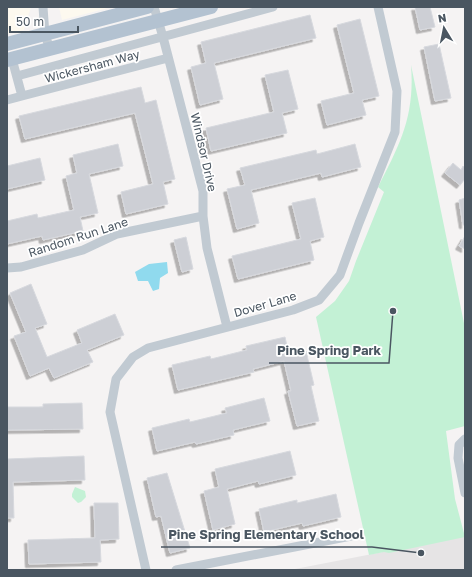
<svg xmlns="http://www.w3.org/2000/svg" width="472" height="577" viewBox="0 0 472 577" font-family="'Golos Text',sans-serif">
<defs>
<filter id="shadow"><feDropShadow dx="-3.5" dy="3.5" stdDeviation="0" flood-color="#0004"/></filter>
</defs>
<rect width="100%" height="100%" fill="#f5f3f3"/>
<path fill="#fdf9ef" d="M7,7H31L24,30L7,34Z
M59,7H112L62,20Z"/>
<path fill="#e6e4e5" d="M465,536V570H290Z"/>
<path fill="#c3f1d5" d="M411,65L465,328V426L446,431L455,499L465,537L389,553L384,552L369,555L316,317L335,301L349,281L356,261L384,192L378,187C400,144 415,116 411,65Z
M75,487L85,491L86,497L81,502L78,503L72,497V494Z"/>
<path fill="#90daee" d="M167,262L168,273L160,278L159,289L153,291L148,281H138L135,272L149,264Z"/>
<path fill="#cdcfd5" stroke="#d7d9de" filter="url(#shadow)" d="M415,7H430L435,27L420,30Z
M310,15L316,38L214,63L223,99L200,105L191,67L206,63L201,42Z
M360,19L379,96L362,100L366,115L327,125L321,101L354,93L337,25Z
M439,44L451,98L435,101L424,47Z
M288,70L298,109L282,113L287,133L211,151L206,128L274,112L265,75Z
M141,87L145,103L156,100L175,179L163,182L168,204L126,214L121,192L153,184L135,113L25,139L19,116Z
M118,144L123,166L89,174L98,213L80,217L83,231L43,240L42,236L7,244V221L37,214L38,218L74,210L66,176L77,173L73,155Z
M355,144L361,167L322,177L321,173L251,190L259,223L237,229L227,189L245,185L240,168L316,150L317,154Z
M40,158L45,180L7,189V166Z
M453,163L461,170L463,166L465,168V179L460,185L445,173Z
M315,198L324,237L310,241L314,260L238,279L232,256L301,239L292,203Z
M465,198V225H463L459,200Z
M465,236V249L459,246Z
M186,237L193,269L182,272L174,240Z
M31,284L47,324L35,328L47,357L82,343L77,330L115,314L124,335L87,350L93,362L54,378L49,368L30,376L14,336L26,332L10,293Z
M285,337L289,355L306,351L314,385L311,386L319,421L297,426L288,391H291L284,361L253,369L254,372L178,390L172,365L210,356L211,359L247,350L246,346Z
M264,398L270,421L233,430L234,435L196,444L195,442L157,451L152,428L189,419L190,422L227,413L225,408Z
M82,403L83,429L7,430V407H43V404Z
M290,451L296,475L259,484L258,481L227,489L235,524L213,530L204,491L219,487L215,469Z
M84,456L85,480L13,482L14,518H7V459Z
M167,473L190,548L170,553L161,516L156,517L147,478Z
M336,494L341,517L303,526L302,523L264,532L259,509L297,500V503Z
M94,503H118L119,539L100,540L101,562L29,564L28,540L95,538Z"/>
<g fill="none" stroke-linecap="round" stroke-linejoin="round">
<path stroke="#c1cad2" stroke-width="9" d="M43,7L45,35L50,49
M154,7L163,37L203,191V216L207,248L227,327
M17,76L273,7
M22,96L168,58
M7,100L22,96L12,59
M7,268L21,267L83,250L117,234L203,216
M465,439L459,445L458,458L465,493
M146,570L110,412L116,379L133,357L148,348L293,310L319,300L340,275L359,223L395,132L397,91L378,7
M176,570L351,536"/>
<path stroke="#b3c2d1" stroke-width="14" d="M7,44L147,7
M7,60L211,7"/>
</g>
<g text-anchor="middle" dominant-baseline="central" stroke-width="3.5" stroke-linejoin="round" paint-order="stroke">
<g font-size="12" fill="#4a5661" stroke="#fff">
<text transform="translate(92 66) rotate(-15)">Wickersham Way</text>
<text transform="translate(204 152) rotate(77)">Windsor Drive</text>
<text transform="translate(78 237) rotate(-18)">Random Run Lane</text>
<text transform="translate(265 304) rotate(-16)">Dover Lane</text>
</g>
</g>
<path fill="none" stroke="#4a5661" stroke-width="1.5" d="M393 311L389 363H269M421 553L372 547H161"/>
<g fill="#4a5661" stroke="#fff" stroke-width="1.5">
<circle cx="393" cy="311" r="4"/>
<circle cx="421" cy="553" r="4"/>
</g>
<g font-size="13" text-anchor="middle" font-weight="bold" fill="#4a5661" stroke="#fff" stroke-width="3.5" stroke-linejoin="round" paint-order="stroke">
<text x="329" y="355">Pine Spring Park</text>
<text x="266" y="539">Pine Spring Elementary School</text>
</g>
<rect width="472" height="577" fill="none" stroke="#4a5661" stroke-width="16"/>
<g transform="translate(444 28) rotate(350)" stroke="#ffffff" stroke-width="3" paint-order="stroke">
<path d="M0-3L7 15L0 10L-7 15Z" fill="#4a5661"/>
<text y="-6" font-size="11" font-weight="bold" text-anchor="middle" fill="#4a5661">N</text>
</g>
<path d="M10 26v6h68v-6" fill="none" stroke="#4a5661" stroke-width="2"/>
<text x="16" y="26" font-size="12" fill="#4a5661" stroke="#ffffff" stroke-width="3" paint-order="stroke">50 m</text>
</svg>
